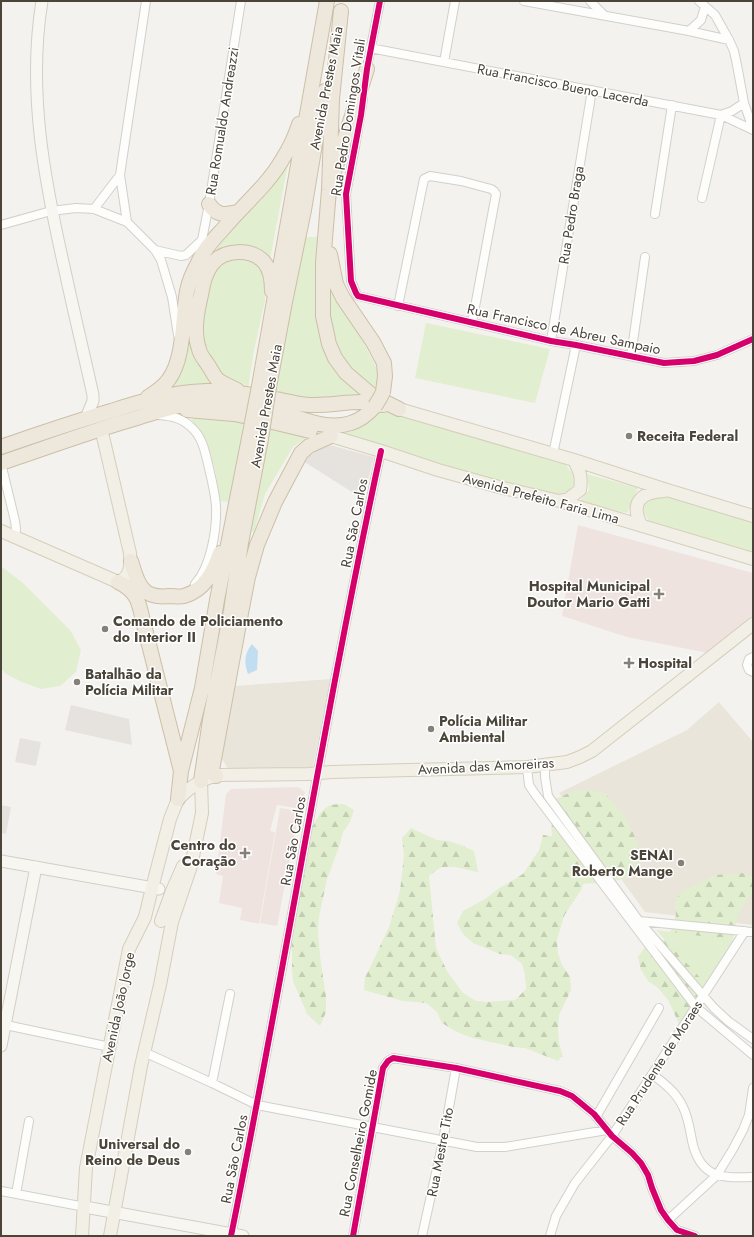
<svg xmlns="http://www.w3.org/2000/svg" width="754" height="1237" viewBox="0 0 754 1237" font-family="Jost,sans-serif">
<defs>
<pattern id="forest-firs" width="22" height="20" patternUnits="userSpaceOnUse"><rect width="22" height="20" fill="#e1eecf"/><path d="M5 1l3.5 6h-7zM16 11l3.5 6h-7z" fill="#c3cdb2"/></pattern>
</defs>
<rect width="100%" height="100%" fill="#f4f2ee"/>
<path fill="#eae5da" d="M331,679L312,771H229L221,757L234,686Z
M719,702L753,742V925L645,912L559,793L687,730Z"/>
<path fill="#eee3df" d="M578,525L753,573V618L708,653L627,637L562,616Z
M298,787L305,792L301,809L277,805L270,831L275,832L259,924L240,920L242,908L219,903L223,876L216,874L226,794L231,789Z
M280,808L299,811L277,926L260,923Z"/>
<path fill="url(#forest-firs)" d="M576,790L603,792C608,797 615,803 620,810C632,826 652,864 626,878C616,882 594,883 583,884L581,890L564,916L557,940L558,954L562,965L570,976L571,990L559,1015L558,1029L559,1043L563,1057H561L558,1061L525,1048L513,1047L469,1037L455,1031L442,1023L437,1012L426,1003L403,1001L364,990L365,978L389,927L400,891L404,855L402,838L411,828L437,840L449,841L461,845L474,851L478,872C467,870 450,864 440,868C436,870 432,874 429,876L436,948L447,971L463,993L476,1001L487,1002L515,1000L526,989L525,975L522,964L511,955L500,954L473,943L463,934L457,923L463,911L485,899L498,889L523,874L539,850L543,835L552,836L550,811L553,800Z
M344,804L354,810L350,822L343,832L340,844L327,879L319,917L318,930L320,956L326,997V1012L320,1026L307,1014L293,981L292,968V955L291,942L292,914L308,835C315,825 318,810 331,805C335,804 340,804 344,804Z
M742,873L753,877V891L738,915L733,940L723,963L681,1028L668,1000L658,988L648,981L641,970L638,957L645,947L668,938L676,915L675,902L681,892L715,875Z"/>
<path fill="#e1eecf" d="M288,164L270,260L260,248L239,246L215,250Z
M306,237H319L318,295L321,339L332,361L364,396L315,400L274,394L287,325Z
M242,257L256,263L265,280V301L254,350L248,389C242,386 225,380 220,376C218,373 203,351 203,347C200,334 207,277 216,267C223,260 233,259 242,257Z
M330,284L346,308L377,369V389L344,361L331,323Z
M426,323L550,349L535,403L415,378Z
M189,340L202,366L218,387L166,389C180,372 188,363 189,340Z
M381,409L566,465L577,480L570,490L556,496L520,487L440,465L338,432L360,427Z
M191,419L244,420L231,502L220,501L215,470L206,440Z
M270,428L311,434L293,447L265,494L254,532L249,531Z
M587,474L638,488L627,513L579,502L589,490Z
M666,495L753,521V552L649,521L644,512V504L651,498Z
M1,566L23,583L70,630L81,650L76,672L60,686L41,689L22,682L6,674L1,668Z
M656,930L738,941L706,984Z"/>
<path fill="#e6e3df" d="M330,445L374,457L363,499L303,461L319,449Z
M71,705L129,719L132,745L65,730Z
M20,738L41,742L36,766L15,762Z
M1,805L11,807L6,834L1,833Z"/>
<path fill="#c0ddf1" d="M252,644L258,651L257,670L248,674C244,663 244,654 252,644Z"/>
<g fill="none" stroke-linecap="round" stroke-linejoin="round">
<g stroke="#d2d0cb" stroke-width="10">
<path id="street" d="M524,1L689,31L729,40
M590,1L604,15
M699,1L715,15L729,40L734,51L737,65L744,103L753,129
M689,31L701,20L705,7
M370,48L721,115L753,130
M444,62L455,1
M366,72L380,1
M363,99L355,147L346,194L351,281L356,293L358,296L551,341L576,345L664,363L694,361L717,355L753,339
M702,198L721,115L732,111L744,103
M94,209L120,175
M655,214L672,105
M127,222L120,175L146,1
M1,225L51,211L76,208L94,209L127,222L155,250L161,260L172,297L178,335
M155,250L181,256L186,255L202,240L209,204L241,1
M398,306L424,179L430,176L461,181L491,189L494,191L496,194L472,323
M551,341L592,90
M631,356L645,257
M159,415C172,416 182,418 192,428C202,437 205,451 208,464C211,477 215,492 216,506C217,529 211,567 195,584
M553,454L576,345
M1,463L15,521L16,529L15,537
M753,657L749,659L747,665L749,670L753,672
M545,764V777L548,796L639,921L714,1008L728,1021L753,1039
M527,767L529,785L535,794L696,1007L753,1055
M639,921L753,932
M1,1024L110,1047
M144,1052L212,1083L257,1105L477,1147H505L607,1130
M652,1074C665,1084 676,1092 683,1107C689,1119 690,1132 693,1145C702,1179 724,1178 753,1177
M212,1083L230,994
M596,1117L659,1008
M1,1191L85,1207
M16,1194L29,1121
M668,1220L717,1175L733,1149L743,1130L749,1115L753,1088
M231,1236C284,975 325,711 381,451
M353,1236L383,1068L388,1061L393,1058L456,1068L560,1091L572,1096L594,1114L612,1136L632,1153L641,1163L648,1175L652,1188L661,1210L668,1220L677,1230L695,1236
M422,1236L443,1141L456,1068
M550,1236L556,1216L575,1183L612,1136L745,931"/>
</g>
<g stroke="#d3cfc5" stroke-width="13">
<path id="secondary" d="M42,1C27,92 45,183 65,271C74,313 84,354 93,395V401L86,418
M1,861L159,889
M1,1046L36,867
M85,1207L243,1236"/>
</g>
<g stroke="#d6cebb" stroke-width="14">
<path id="primary" d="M399,409L574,460L667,490L753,516
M331,436L381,451L438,470L499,487L559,501L753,559
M559,501L568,499L580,490C582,477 580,472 574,460
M642,526C629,503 641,492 664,491
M1,531L118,582C131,577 131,565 130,553L101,428
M161,921L172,891L183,866
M82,1236L86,1168L107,1060L129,949L145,917L152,888L170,819L178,799L189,789L201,781L211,777L221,775L309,774L331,772L527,767L567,762L580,757L592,751L753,624
M110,1236L141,1066L160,985L172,922L191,866L202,813L201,781"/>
</g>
<g stroke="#ccbfa9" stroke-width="16">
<path id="highway" d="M341,11L332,99L329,190L323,263V316L329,344L335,358L346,373L373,396L399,409
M334,172L367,69
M209,204C217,216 224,215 237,212
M330,254L336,284L343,298L373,342L384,363L385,376L383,392
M259,386L327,1
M269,387L285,302L304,210L317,132L325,91
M237,390C232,387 223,384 218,380C214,376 211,369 208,365C205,360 200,355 199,349C193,332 197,312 201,295C203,284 205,273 212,264C224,249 251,248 264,262C271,270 272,281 272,291
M148,397C156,392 164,387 169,379C185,357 182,317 187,291C189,281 193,272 198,263C203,250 214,239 223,229C242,206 267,186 282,160C289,149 295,137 299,124
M187,410L234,414L260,419L310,431
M1,447C38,434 74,422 111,411C142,401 173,392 206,391C231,390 256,396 281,400C291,402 301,405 311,405C336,406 359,398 383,405
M1,463C46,448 91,431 137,418C167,409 190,400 223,402C245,403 267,409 288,415C308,421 330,430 351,423C361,420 368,414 375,406
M131,561C134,570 136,581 143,589C149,596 160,597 169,596C174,596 180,597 184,596C205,590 214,571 220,553
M118,582C137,591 139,602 143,621L181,771
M216,776L213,773L212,770L241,613L248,577L257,545L275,502L301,453L309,446L331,436
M201,781L210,720L231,611L241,543L261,439
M178,799L181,771L202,688L217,600L249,438"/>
</g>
<use href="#street" stroke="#fdfdfc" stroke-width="8"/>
<use href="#secondary" stroke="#f7f6f1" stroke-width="11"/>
<use href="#primary" stroke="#f2efe6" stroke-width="12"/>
<use href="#highway" stroke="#ede8db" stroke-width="14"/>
<g stroke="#ccbfa9" stroke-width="16" stroke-linecap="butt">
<path id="highway-bridge" d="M375,406L380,398L383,392
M249,438L259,386
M261,439L269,387"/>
</g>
<use href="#highway-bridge" stroke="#ede8db" stroke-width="14"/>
<g stroke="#fff" stroke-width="8">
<path id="cycleway" d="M380,1L367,69L361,115L346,194L351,281L356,293L358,296L551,341L576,345L664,363L694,361L717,355L753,339
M231,1236C284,975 325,711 381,451
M353,1236L383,1068L388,1061L393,1058L456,1068L560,1091L572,1096L594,1114L612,1136L632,1153L641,1163L648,1175L652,1188L661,1210L668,1220L677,1230L695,1236"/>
</g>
<use href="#cycleway" stroke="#d6006c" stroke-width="6"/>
</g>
<g fill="#868178" stroke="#fff" stroke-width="1.5">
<circle cx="629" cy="436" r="4"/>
<path d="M657 588h4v4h4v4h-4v4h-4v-4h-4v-4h4z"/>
<circle cx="105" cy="629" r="4"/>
<path d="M627 657h4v4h4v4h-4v4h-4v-4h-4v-4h4z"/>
<circle cx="77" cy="682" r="4"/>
<circle cx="431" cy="729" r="4"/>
<path d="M243 847h4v4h4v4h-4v4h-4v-4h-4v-4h4z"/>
<circle cx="681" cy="863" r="4"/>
<circle cx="188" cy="1152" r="4"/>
</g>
<g text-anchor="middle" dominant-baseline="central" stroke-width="3" stroke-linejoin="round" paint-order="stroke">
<g font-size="14" fill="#4b4439" stroke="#fff">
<text transform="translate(563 85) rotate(11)">Rua Francisco Bueno Lacerda</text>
<text transform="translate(326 88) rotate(-79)">Avenida Prestes Maia</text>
<text transform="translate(348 117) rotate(-81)">Rua Pedro Domingos Vitali</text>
<text transform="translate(222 121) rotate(-81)">Rua Romualdo Andreazzi</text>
<text transform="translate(571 215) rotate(-81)">Rua Pedro Braga</text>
<text transform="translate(564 329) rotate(12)">Rua Francisco de Abreu Sampaio</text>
<text transform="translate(266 406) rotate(-80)">Avenida Prestes Maia</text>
<text transform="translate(541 498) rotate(15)">Avenida Prefeito Faria Lima</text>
<text transform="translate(354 523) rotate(-79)">Rua São Carlos</text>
<text transform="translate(486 766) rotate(-3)">Avenida das Amoreiras</text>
<text transform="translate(293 841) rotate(-80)">Rua São Carlos</text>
<text transform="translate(118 1007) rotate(-78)">Avenida João Jorge</text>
<text transform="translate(659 1063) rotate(-57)">Rua Prudente de Moraes</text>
<text transform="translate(358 1143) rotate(-79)">Rua Conselheiro Gomide</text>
<text transform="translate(440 1152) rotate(-79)">Rua Mestre Tito</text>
<text transform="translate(234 1159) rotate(-79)">Rua São Carlos</text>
</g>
<g font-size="14" font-weight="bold" fill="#4b4439" stroke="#fff" text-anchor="start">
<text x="637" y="436">Receita Federal</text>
<text x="650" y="586" text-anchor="end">Hospital Municipal<tspan x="650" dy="16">Doutor Mario Gatti</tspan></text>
<text x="113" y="621">Comando de Policiamento<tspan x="113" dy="16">do Interior II</tspan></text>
<text x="638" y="663">Hospital</text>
<text x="85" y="674">Batalhão da<tspan x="85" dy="16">Polícia Militar</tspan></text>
<text x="439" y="721">Polícia Militar<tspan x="439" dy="16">Ambiental</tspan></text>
<text x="236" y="845" text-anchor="end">Centro do<tspan x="236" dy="16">Coração</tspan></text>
<text x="673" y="855" text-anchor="end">SENAI<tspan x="673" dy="16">Roberto Mange</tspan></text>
<text x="180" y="1144" text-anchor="end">Universal do<tspan x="180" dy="16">Reino de Deus</tspan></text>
</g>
</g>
<rect width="754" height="1237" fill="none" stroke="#4b4439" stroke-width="4"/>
</svg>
